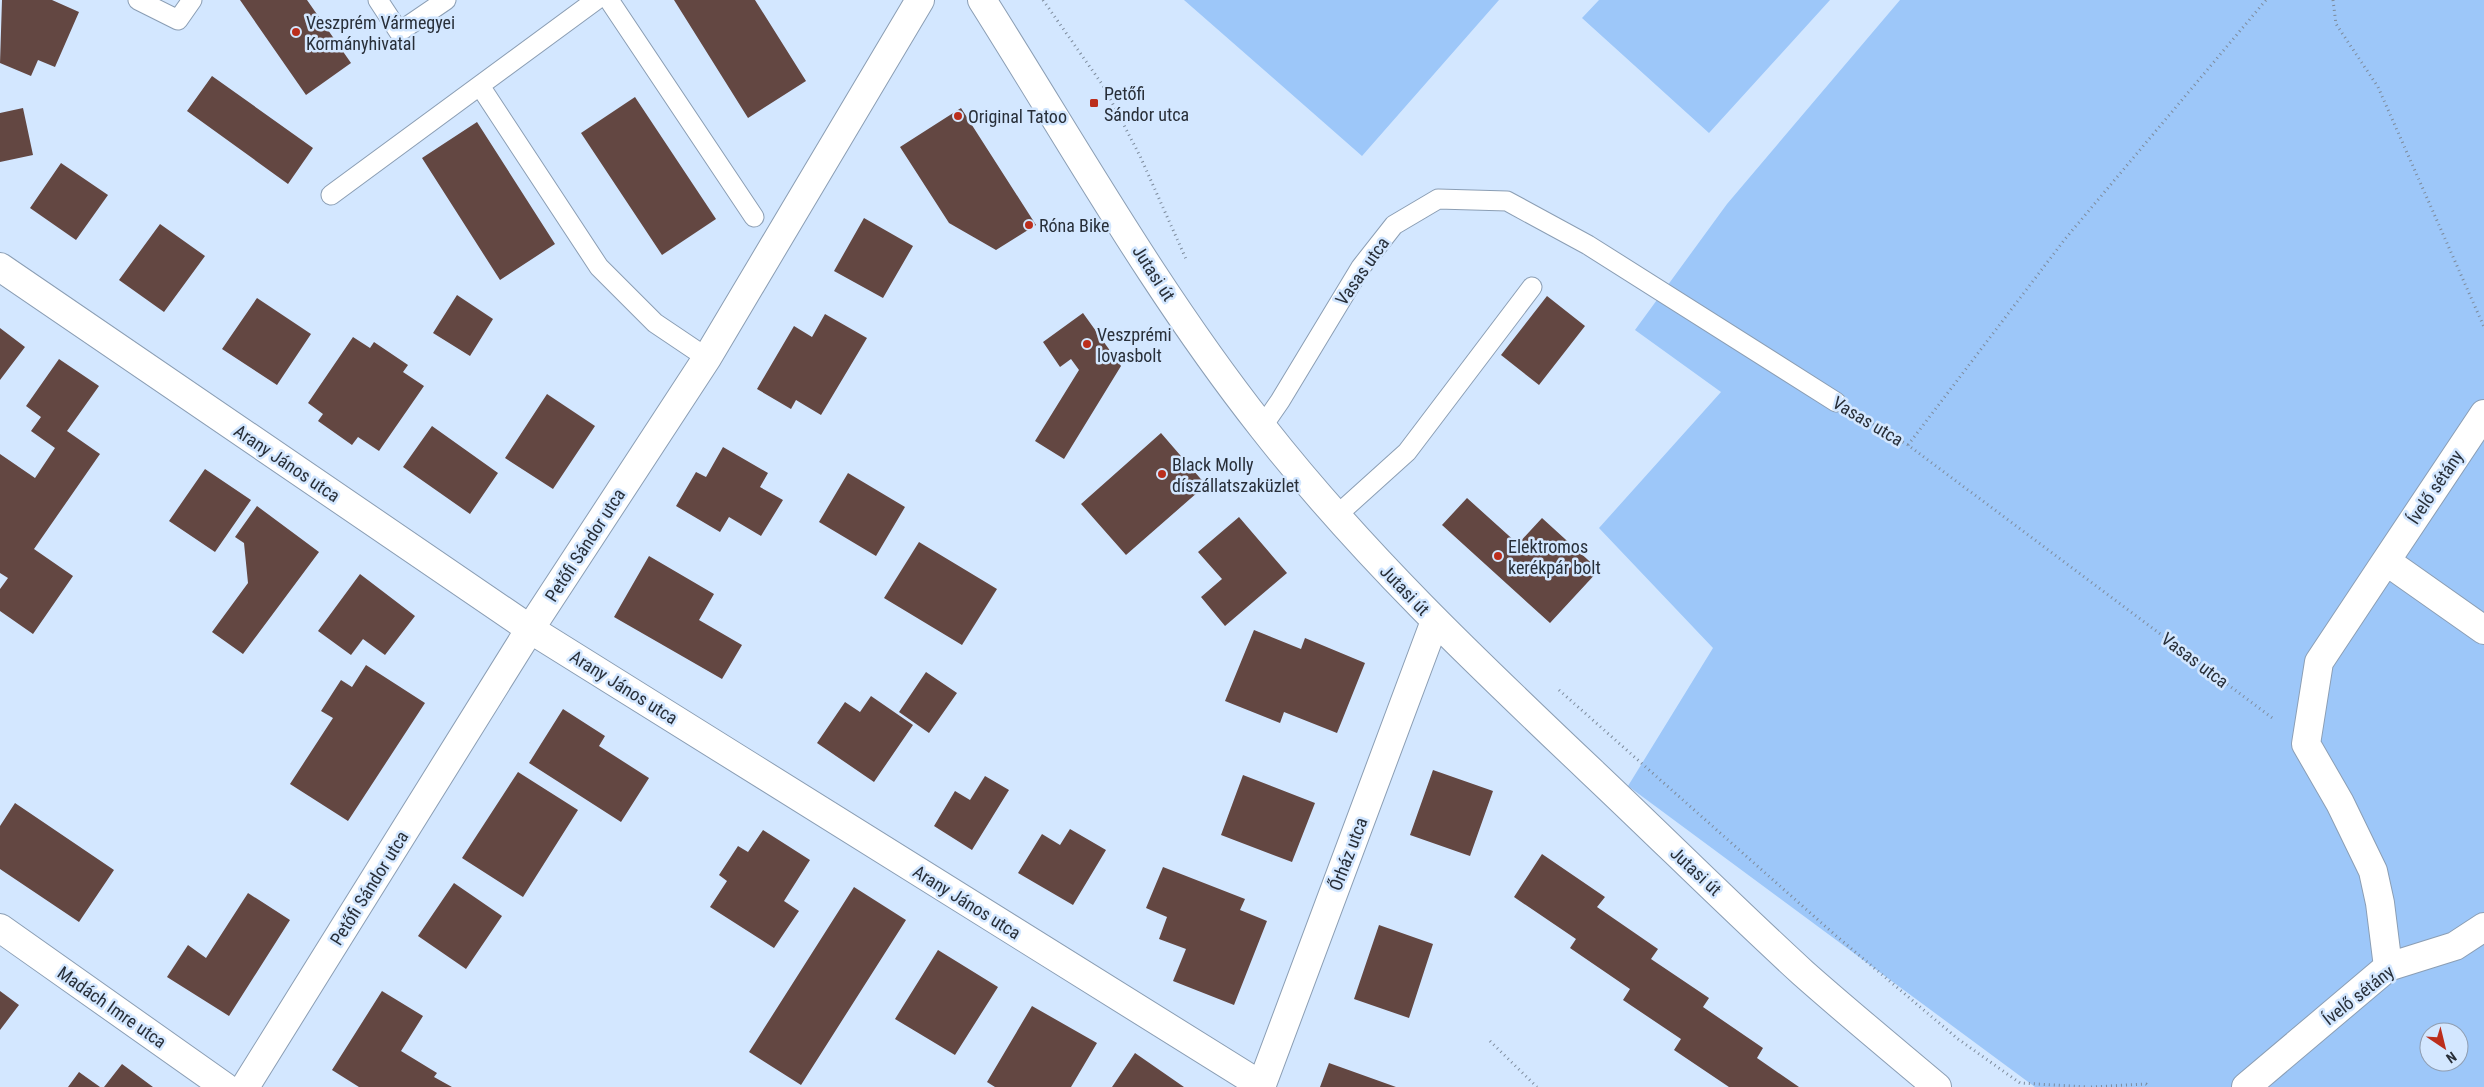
<svg xmlns="http://www.w3.org/2000/svg" width="2484" height="1087" viewBox="0 0 2484 1087" font-family="'Roboto Condensed',sans-serif">
<rect width="100%" height="100%" fill="#d3e7ff"/>
<path fill="#9dc7f9" fill-rule="evenodd" d="M1184,0H1499L1362,156Z
M1599,0H1830L1709,133L1582,18Z
M1900,0H2484V1087H2035L1628,786L1713,648L1599,528L1721,392L1635,330L1727,204ZM2429,1032H2459V1062H2429Z"/>
<path fill="#634742" d="M2,0H52L79,12L55,67L38,60L31,76L0,63Z
M240,0H307L351,63L306,95Z
M674,0H755L806,81L748,118Z
M212,76L313,148L288,184L187,111Z
M635,97L716,219L662,255L581,133Z
M23,108L33,155L0,162V113Z
M961,108L1036,225L996,250L949,223L900,147Z
M477,122L555,244L500,280L422,158Z
M61,163L108,195L76,240L30,208Z
M864,218L913,246L883,298L834,271Z
M160,224L205,256L164,312L119,280Z
M457,295L493,319L470,356L433,333Z
M1547,296L1585,326L1539,385L1501,355Z
M257,298L311,334L277,385L222,349Z
M1083,313L1121,366L1064,459L1035,441L1079,370L1071,359L1060,367L1043,342Z
M825,314L867,338L821,415L796,400L791,409L757,389L794,326L812,337Z
M0,328L25,347L0,380Z
M353,337L370,348L374,342L408,365L403,372L424,386L379,451L358,437L352,445L318,421L323,414L308,403Z
M59,359L99,386L67,431L100,454L34,549L73,576L33,634L0,611V589L8,578L0,573V454L35,478L55,448L31,431L41,417L26,406Z
M547,394L595,426L553,489L505,458Z
M432,426L498,473L470,514L403,467Z
M1161,433L1206,485L1126,555L1081,504Z
M723,447L768,473L760,487L783,500L761,536L729,517L720,532L676,506L696,472L706,477Z
M205,469L251,500L215,552L169,521Z
M848,473L905,507L876,556L819,522Z
M1467,498L1518,544L1542,518L1599,570L1550,623L1442,525Z
M257,506L319,552L243,654L212,632L248,583L244,543L235,537Z
M1239,517L1287,573L1225,626L1201,597L1222,579L1198,552Z
M919,542L997,589L962,645L884,598Z
M649,556L714,594L699,620L742,645L722,679L614,617Z
M360,574L415,616L385,655L363,639L351,655L318,631Z
M1254,630L1301,649L1305,638L1365,663L1337,733L1284,712L1280,723L1225,701Z
M366,665L425,703L348,821L290,784L333,718L321,711L341,680L352,687Z
M926,672L957,693L929,733L899,712Z
M871,696L913,725L874,782L817,743L845,702L860,712Z
M563,709L605,736L599,746L649,778L621,822L529,763Z
M1433,770L1493,791L1470,856L1410,835Z
M518,772L578,810L523,897L462,858Z
M1243,775L1315,803L1292,862L1221,835Z
M985,776L1009,790L972,850L934,826L955,791L970,800Z
M15,803L114,870L79,922L0,869V826Z
M1070,829L1106,850L1073,905L1018,873L1042,834L1060,845Z
M763,830L810,860L784,901L799,911L774,948L710,907L727,881L719,875L738,846L748,852Z
M1542,854L1605,897L1597,907L1658,949L1651,959L1709,998L1703,1007L1763,1048L1757,1058L1799,1087H1729L1674,1050L1681,1039L1623,1000L1630,989L1570,948L1576,939L1514,897Z
M1163,867L1245,899L1240,910L1267,921L1234,1005L1173,981L1186,949L1159,939L1167,917L1146,908Z
M454,883L502,916L466,969L418,936Z
M854,887L906,920L801,1085L749,1052Z
M248,893L290,920L229,1016L167,977L188,945L206,958Z
M1379,925L1433,944L1409,1018L1354,999Z
M938,950L998,987L955,1055L895,1019Z
M0,991L19,1005L0,1030Z
M382,991L423,1016L401,1051L437,1073L434,1077L452,1087H359L332,1070Z
M1032,1006L1097,1043L1071,1087H995L987,1082Z
M1135,1053L1184,1087H1112Z
M1329,1063L1396,1087H1320Z
M122,1064L153,1087H104Z
M79,1072L100,1087H68Z"/>
<g fill="none" stroke-linecap="round" stroke-linejoin="round">
<g stroke="#8b9eb4" stroke-width="21">
<path id="lane" d="M138,0L178,20L192,0
M378,0L399,32L446,0
M609,0L754,217
M480,86L599,267L655,323L707,358
M331,195L596,0
M1262,427L1280,401L1361,267L1394,225L1438,199L1507,201L1588,245L1836,402
M1336,516L1407,452L1532,287"/>
</g>
<g stroke="#8b9eb4" stroke-width="30">
<path id="street" d="M0,267L530,629L1262,1086
M2484,414L2386,561L2484,630
M2386,561L2319,662L2306,744L2340,803L2373,871L2380,903L2388,967
M0,928L225,1087
M245,1087L530,629L707,358L920,0
M1261,1087L1435,621
M2246,1087L2388,967L2455,946L2484,927"/>
</g>
<g stroke="#8b9eb4" stroke-width="30">
<path id="secondary" d="M982,0C1073,144 1157,294 1263,428C1361,553 1476,662 1591,771C1662,838 1731,907 1803,973C1847,1012 1892,1049 1937,1087"/>
</g>
<path stroke="#7d8b9c" stroke-width="3" stroke-dasharray="1 4" stroke-linecap="butt" d="M1043,0L1104,87L1140,156L1186,259
M2333,0L2336,24L2378,87L2484,327
M1860,416L1908,445L2275,720
M1908,445L2065,239L2266,0
M1559,690L1834,934L1958,1039L2020,1083L2088,1087
M1490,1041L1537,1087
M2091,1087L2146,1084L2149,1087"/>
<use href="#lane" stroke="#fff" stroke-width="19"/>
<use href="#street" stroke="#fff" stroke-width="28"/>
<use href="#secondary" stroke="#fff" stroke-width="28"/>
</g>
<g fill="#bb2e1c" stroke="#d3e7ff" stroke-width="2">
<circle cx="296" cy="32" r="5"/>
<rect x="1089" y="98" width="10" height="10" rx="2.5"/>
<circle cx="958" cy="116" r="5"/>
<circle cx="1029" cy="225" r="5"/>
<circle cx="1087" cy="344" r="5"/>
<circle cx="1162" cy="474" r="5"/>
<circle cx="1498" cy="556" r="5"/>
</g>
<g text-anchor="middle" dominant-baseline="central" stroke-width="5" stroke-linejoin="round" paint-order="stroke">
<g font-size="18" fill="#282f39" stroke="#d3e7ff" text-anchor="start">
<text x="306" y="22">Veszprém Vármegyei<tspan x="306" dy="21">Kormányhivatal</tspan></text>
<text x="1104" y="93">Petőfi<tspan x="1104" dy="21">Sándor utca</tspan></text>
<text x="968" y="116">Original Tatoo</text>
<text x="1039" y="225">Róna Bike</text>
<text x="1097" y="334">Veszprémi<tspan x="1097" dy="21">lovasbolt</tspan></text>
<text x="1172" y="464">Black Molly<tspan x="1172" dy="21">díszállatszaküzlet</tspan></text>
<text x="1508" y="546">Elektromos<tspan x="1508" dy="21">kerékpár bolt</tspan></text>
</g>
<g font-size="18" fill="#282f39" stroke="#d3e7ff">
<text transform="translate(1362 271) rotate(-55)">Vasas utca</text>
<text transform="translate(1154 273) rotate(57)">Jutasi út</text>
<text transform="translate(1868 421) rotate(31)">Vasas utca</text>
<text transform="translate(287 463) rotate(34)">Arany János utca</text>
<text transform="translate(2435 487) rotate(-56)">Ívelő sétány</text>
<text transform="translate(585 545) rotate(-57)">Petőfi Sándor utca</text>
<text transform="translate(1405 590) rotate(46)">Jutasi út</text>
<text transform="translate(2195 660) rotate(37)">Vasas utca</text>
<text transform="translate(624 687) rotate(32)">Arany János utca</text>
<text transform="translate(1348 854) rotate(-69)">Őrház utca</text>
<text transform="translate(1696 871) rotate(43)">Jutasi út</text>
<text transform="translate(369 888) rotate(-58)">Petőfi Sándor utca</text>
<text transform="translate(967 902) rotate(32)">Arany János utca</text>
<text transform="translate(2358 995) rotate(-38)">Ívelő sétány</text>
<text transform="translate(112 1007) rotate(35)">Madách Imre utca</text>
</g>
</g>
<g transform="translate(2444 1047) rotate(145)"><circle r="24" fill="#d3e7ff" stroke="#8f9db0"/>
<path d="M0-4L9 19L0 12L-9 19Z" fill="#bb2e1c"/>
<text y="-8" font-size="14" font-weight="bold" text-anchor="middle" fill="#282f39">N</text>
</g>
</svg>
